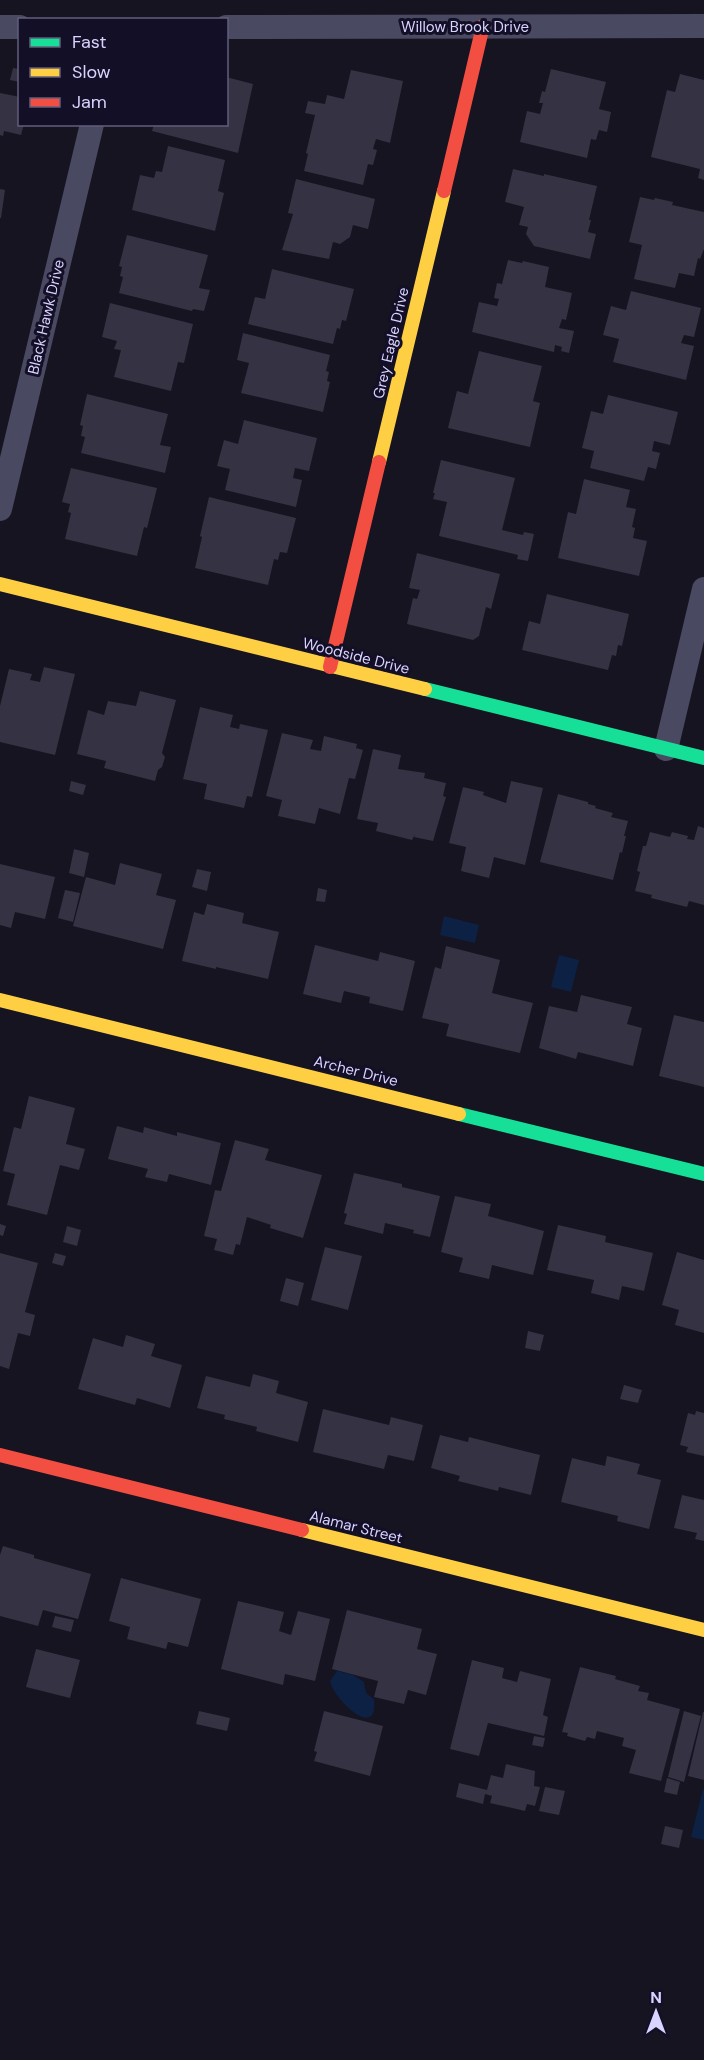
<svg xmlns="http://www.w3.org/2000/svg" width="704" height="2060" viewBox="0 0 704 2060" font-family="'DM Sans',sans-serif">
<rect width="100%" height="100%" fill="#161421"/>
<path fill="#0d2144" d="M444,916L479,925L475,943L440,935Z
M559,955L579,960L571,992L551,987Z
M337,1671L353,1675L364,1682L366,1693L374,1699C379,1741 335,1702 330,1681Z
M703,1789L704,1790V1840L691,1837Z"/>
<path fill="#343243" d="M13,68L20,69V82L10,80Z
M551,69L606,82L599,109L611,112L607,132L599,130L596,140L591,139L587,158L520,142L527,111L540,114L543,103H539L542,91L545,92Z
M351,70L403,81L390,143L376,139L373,149L377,150L373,165L368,164L363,185L304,171L308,154L306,153L315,115L305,113L308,101L325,104L327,95L344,99Z
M680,74L704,80V180L698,178L700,169L651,157L667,90L675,92Z
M226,77L253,84L238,153L152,131L154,124H226Z
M0,93L20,97V124H24L21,135L4,131L3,136L0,135Z
M168,146L225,160L218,191L224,193L215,231L132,210L140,175L154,178L156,171L162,172Z
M513,169L544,176V174L597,186L589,220H591L588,232L596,234L590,259L534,246L526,234L528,227L519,225L524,207L505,202Z
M296,179L375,199L368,229L353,225L350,237L340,244L333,242L329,259L282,250L293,214L288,213Z
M0,189L5,190L1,218H0Z
M640,197L654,200L655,198L673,202L672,205L704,212V249L700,259L698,258L694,276L679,273L675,288L634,279L642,245L629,242Z
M127,235L208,255L199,288L210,290L204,311L193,309L192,311L119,293L123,277L120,276L122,267L119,266Z
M508,260L522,263L523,261L549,267L545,287L572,293L566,320L562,319L559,328L574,331L569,353L561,351L562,347L555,345L554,352L472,332L479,302L497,306L499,299L494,298L497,283L502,284Z
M272,269L354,289L346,321L342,320L340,329L337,328L333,344L248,324L255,297L265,299Z
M631,291L701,308L694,337L684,335L681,343L694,346L686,380L613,362L619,339L603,335L611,306L626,310Z
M110,303L193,324L184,363L178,362L171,391L114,377L121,350L114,349L117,341L102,337Z
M243,333L330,355L326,371L329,372L327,381L330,382L323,412L241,393L249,363L237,360Z
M479,351L542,366L533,401L540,403L530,447L448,428L457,391L468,394Z
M87,394L168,414L160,445L171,447L165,473L81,453L85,437L81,436L83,426L80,425Z
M608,395L678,412L670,445L654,441L652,451L660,453L656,469L648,467L644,481L590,468L594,451L582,448L591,411L603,414Z
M244,420L317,438L309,471L295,468L293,478L302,480L296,507L225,490L230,469L217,466L224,440L238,444Z
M441,460L515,478L502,530L523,535L524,532L534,534L528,561L517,559L518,555L439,536L447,502L433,499L435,493H433Z
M71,468L157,488L147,528L144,527L137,556L65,539L71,513L68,512L70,504L62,502Z
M584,479L630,490L626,507L636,509L632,527L635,528L633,538L647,541L639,576L558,558L568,512L576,514Z
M209,497L296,518L287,553L280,552L278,560L274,559L268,585L195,568L202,537L200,536Z
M417,553L500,574L491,609L486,607L479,636L473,640L407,624L413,598L417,599L420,590L409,588Z
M547,594L629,614L622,646L618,645L616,656L612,655L608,670L522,650L529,621L540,624Z
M44,667L75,674L55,755L0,742V706L9,669L32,674L30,680L40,682Z
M140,691L176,700L162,753L165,757L162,767L158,770L155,781L104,768L106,761L77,754L88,710L104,715L108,701L136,706Z
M200,707L233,715L230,727L239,729L240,724L268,730L252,797L247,796L244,808L204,799L207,784L183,779Z
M282,733L313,740L310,749L321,751L324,736L357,744L356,748L363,750L355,779L349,778L340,814L319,808L315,824L278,816L282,800L266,796Z
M373,749L401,755L398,769L425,773L424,778L446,783L443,796L446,797L433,841L414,837L415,834L412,840L376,831L378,823L357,819Z
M71,781L86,785L83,795L69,791Z
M511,781L543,788L525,865L494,857L489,878L461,871L466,847L449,843L463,787L484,792L483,795L506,803Z
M558,794L588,802V804L596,806L595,808L613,813L611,817L628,821L624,836H626L622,853L620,852L613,880L540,862Z
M698,826L704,828V905L689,901L687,907L651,898L652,895L635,891L640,872L637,871L643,846H646L650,832L670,837L672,832L688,836L687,839L694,840Z
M74,849L89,853L84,877L69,873Z
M120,863L162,874L156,895L176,900L163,949L73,926L86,877L115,885Z
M0,864L55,877L45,919L15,912L11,928L0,925Z
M197,869L211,872L207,891L192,887Z
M318,888L327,890L325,902L316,901Z
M65,890L80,893L73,922L58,918Z
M207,904L244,913L242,923L279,932L268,979L216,967V969L182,961L194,912L204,915Z
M315,945L378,961L380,952L415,961L403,1011L369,1003L370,997L344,991L341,1003L303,994Z
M446,946L500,960L492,993L533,1003L520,1053L446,1036L449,1024L422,1018L435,967L441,969Z
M581,995L632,1007L627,1024L642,1028L633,1066L578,1052L576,1059L539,1048L549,1006L577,1012Z
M674,1015L704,1022V1087L659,1076Z
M29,1096L75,1108L66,1144L85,1149L79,1170L60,1165L47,1215L7,1205L15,1174L3,1171L14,1127L21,1129Z
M117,1126L143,1133L144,1127L177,1136V1132L221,1143L211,1185L169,1174L167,1182L145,1177L148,1169L108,1159Z
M235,1140L269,1149L265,1160L322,1175L303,1238L270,1228L271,1225L247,1217L240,1245L236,1244L233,1255L214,1250L217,1239L204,1236L215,1190L221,1191Z
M354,1173L402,1184V1187L440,1196L430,1237L413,1233L414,1230L385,1223L383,1234L344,1224L347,1214L344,1213Z
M455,1196L491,1204L488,1216L544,1231L533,1275L492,1265L489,1279L459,1272L463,1258L441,1252Z
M0,1224L6,1226L3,1236L0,1235Z
M558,1225L606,1236L605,1242L653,1253L644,1291L622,1286L619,1300L591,1293L594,1280L547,1270Z
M67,1226L81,1230L77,1246L63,1242Z
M325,1247L362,1256L348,1310L311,1300Z
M677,1252L704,1260V1333L675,1325L679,1310L662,1305Z
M0,1253L38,1263L25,1312L35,1315L30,1336L18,1333L9,1369L0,1366Z
M55,1253L66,1256L63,1266L52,1263Z
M286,1278L304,1283L298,1306L280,1301Z
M528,1331L544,1335L540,1351L525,1348Z
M126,1335L155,1344L151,1356L182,1365L170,1408L137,1398L135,1405L78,1389L93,1338L123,1347Z
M253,1374L279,1381L276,1393L308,1402L298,1442L256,1431L257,1427L224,1419L225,1415L197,1408L206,1376L250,1387Z
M624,1385L642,1390L638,1403L620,1399Z
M323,1409L389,1425L391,1417L423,1425L414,1461L388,1455L384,1469L313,1452Z
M696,1411L704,1413V1456L686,1452L688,1447L680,1445L688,1413L695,1415Z
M440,1435L468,1442L469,1437L540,1455L531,1495L499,1487L498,1491L458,1481L460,1476L431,1468Z
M607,1456L640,1464L637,1474L661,1480L649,1529L617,1521L618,1516L561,1502L572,1458L605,1466Z
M682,1495L704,1500V1541L695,1539L697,1533L674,1528Z
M3,1546L34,1555V1558L91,1574L78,1619L43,1610L38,1626L0,1616V1555Z
M121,1578L201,1599L188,1647L168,1642L166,1649L127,1639L130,1627L109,1621Z
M238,1601L284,1612L279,1631L291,1635L298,1611L330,1619L315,1681L285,1674L283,1685L221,1669Z
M347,1610L422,1629L417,1649L437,1654L426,1695L408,1690L404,1704L374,1697L378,1681L332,1669Z
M55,1616L74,1620L71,1632L52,1627Z
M36,1649L80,1660L70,1698L26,1687Z
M472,1660L504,1668L502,1678L517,1682L520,1671L551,1679L543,1715L548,1717L544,1736L488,1723L479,1756L450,1749Z
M580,1667L616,1676L615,1679L640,1686L638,1691L649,1693L647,1700L680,1709L661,1781L629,1773L636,1750L622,1746L624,1738L597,1731L595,1739L587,1737L585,1741L567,1736L568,1733L562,1732Z
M199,1711L230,1718L227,1731L196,1724Z
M324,1711L383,1726L370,1776L314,1761L317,1752L314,1751Z
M684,1711L701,1716L684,1782L668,1777Z
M703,1712H704V1780L688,1776Z
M534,1736L545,1738L543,1747L532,1745Z
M506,1764L535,1771L534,1786L540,1787L535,1806L527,1804L525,1811L490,1803L492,1796L485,1794L483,1804L456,1797L459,1783L487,1790L491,1775L503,1778Z
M667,1778L680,1782L677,1795L664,1792Z
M545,1787L565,1791L559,1815L539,1811Z
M665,1826L683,1830L679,1848L661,1844Z"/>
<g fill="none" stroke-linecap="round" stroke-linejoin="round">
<path stroke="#4a4962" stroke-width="24" d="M0,27H20
M226,27L704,26
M0,509L92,124
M666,749L704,589"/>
<path stroke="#16e098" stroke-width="14" d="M425,689L704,758
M459,1114L704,1174"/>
<path stroke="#ffcf43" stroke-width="14" d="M379,462L444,191
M0,584L425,689
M0,1000L459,1114
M302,1530L704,1630"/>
<path stroke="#f24e42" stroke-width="14" d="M444,191L483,26
M330,667L379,462
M0,1455L302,1530"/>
</g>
<g text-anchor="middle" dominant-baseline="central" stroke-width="6" stroke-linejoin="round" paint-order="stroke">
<g font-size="15" fill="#d9d4ff" stroke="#130f26">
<text x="465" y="27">Willow Brook Drive</text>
<text transform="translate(46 317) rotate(-77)">Black Hawk Drive</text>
<text transform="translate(391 343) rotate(-77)">Grey Eagle Drive</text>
<text transform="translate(356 656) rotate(14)">Woodside Drive</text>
<text transform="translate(356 1071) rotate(14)">Archer Drive</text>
<text transform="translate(356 1527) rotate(14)">Alamar Street</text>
</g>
</g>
<rect x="18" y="18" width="210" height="108" fill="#130f26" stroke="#625e7d" stroke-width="1.5"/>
<rect x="30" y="38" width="30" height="9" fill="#16e098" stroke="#625e7d" stroke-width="1.5"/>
<text x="72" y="48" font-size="18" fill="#d9d4ff">Fast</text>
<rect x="30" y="68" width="30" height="9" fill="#ffcf43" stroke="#625e7d" stroke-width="1.5"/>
<text x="72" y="78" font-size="18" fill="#d9d4ff">Slow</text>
<rect x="30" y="98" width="30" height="9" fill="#f24e42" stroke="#625e7d" stroke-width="1.5"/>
<text x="72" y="108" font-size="18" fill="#d9d4ff">Jam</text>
<g transform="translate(656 2012)" stroke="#130f26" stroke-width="4.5" paint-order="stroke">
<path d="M0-4.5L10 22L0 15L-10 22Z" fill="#d9d4ff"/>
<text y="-9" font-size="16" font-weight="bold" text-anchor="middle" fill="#d9d4ff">N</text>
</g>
</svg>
